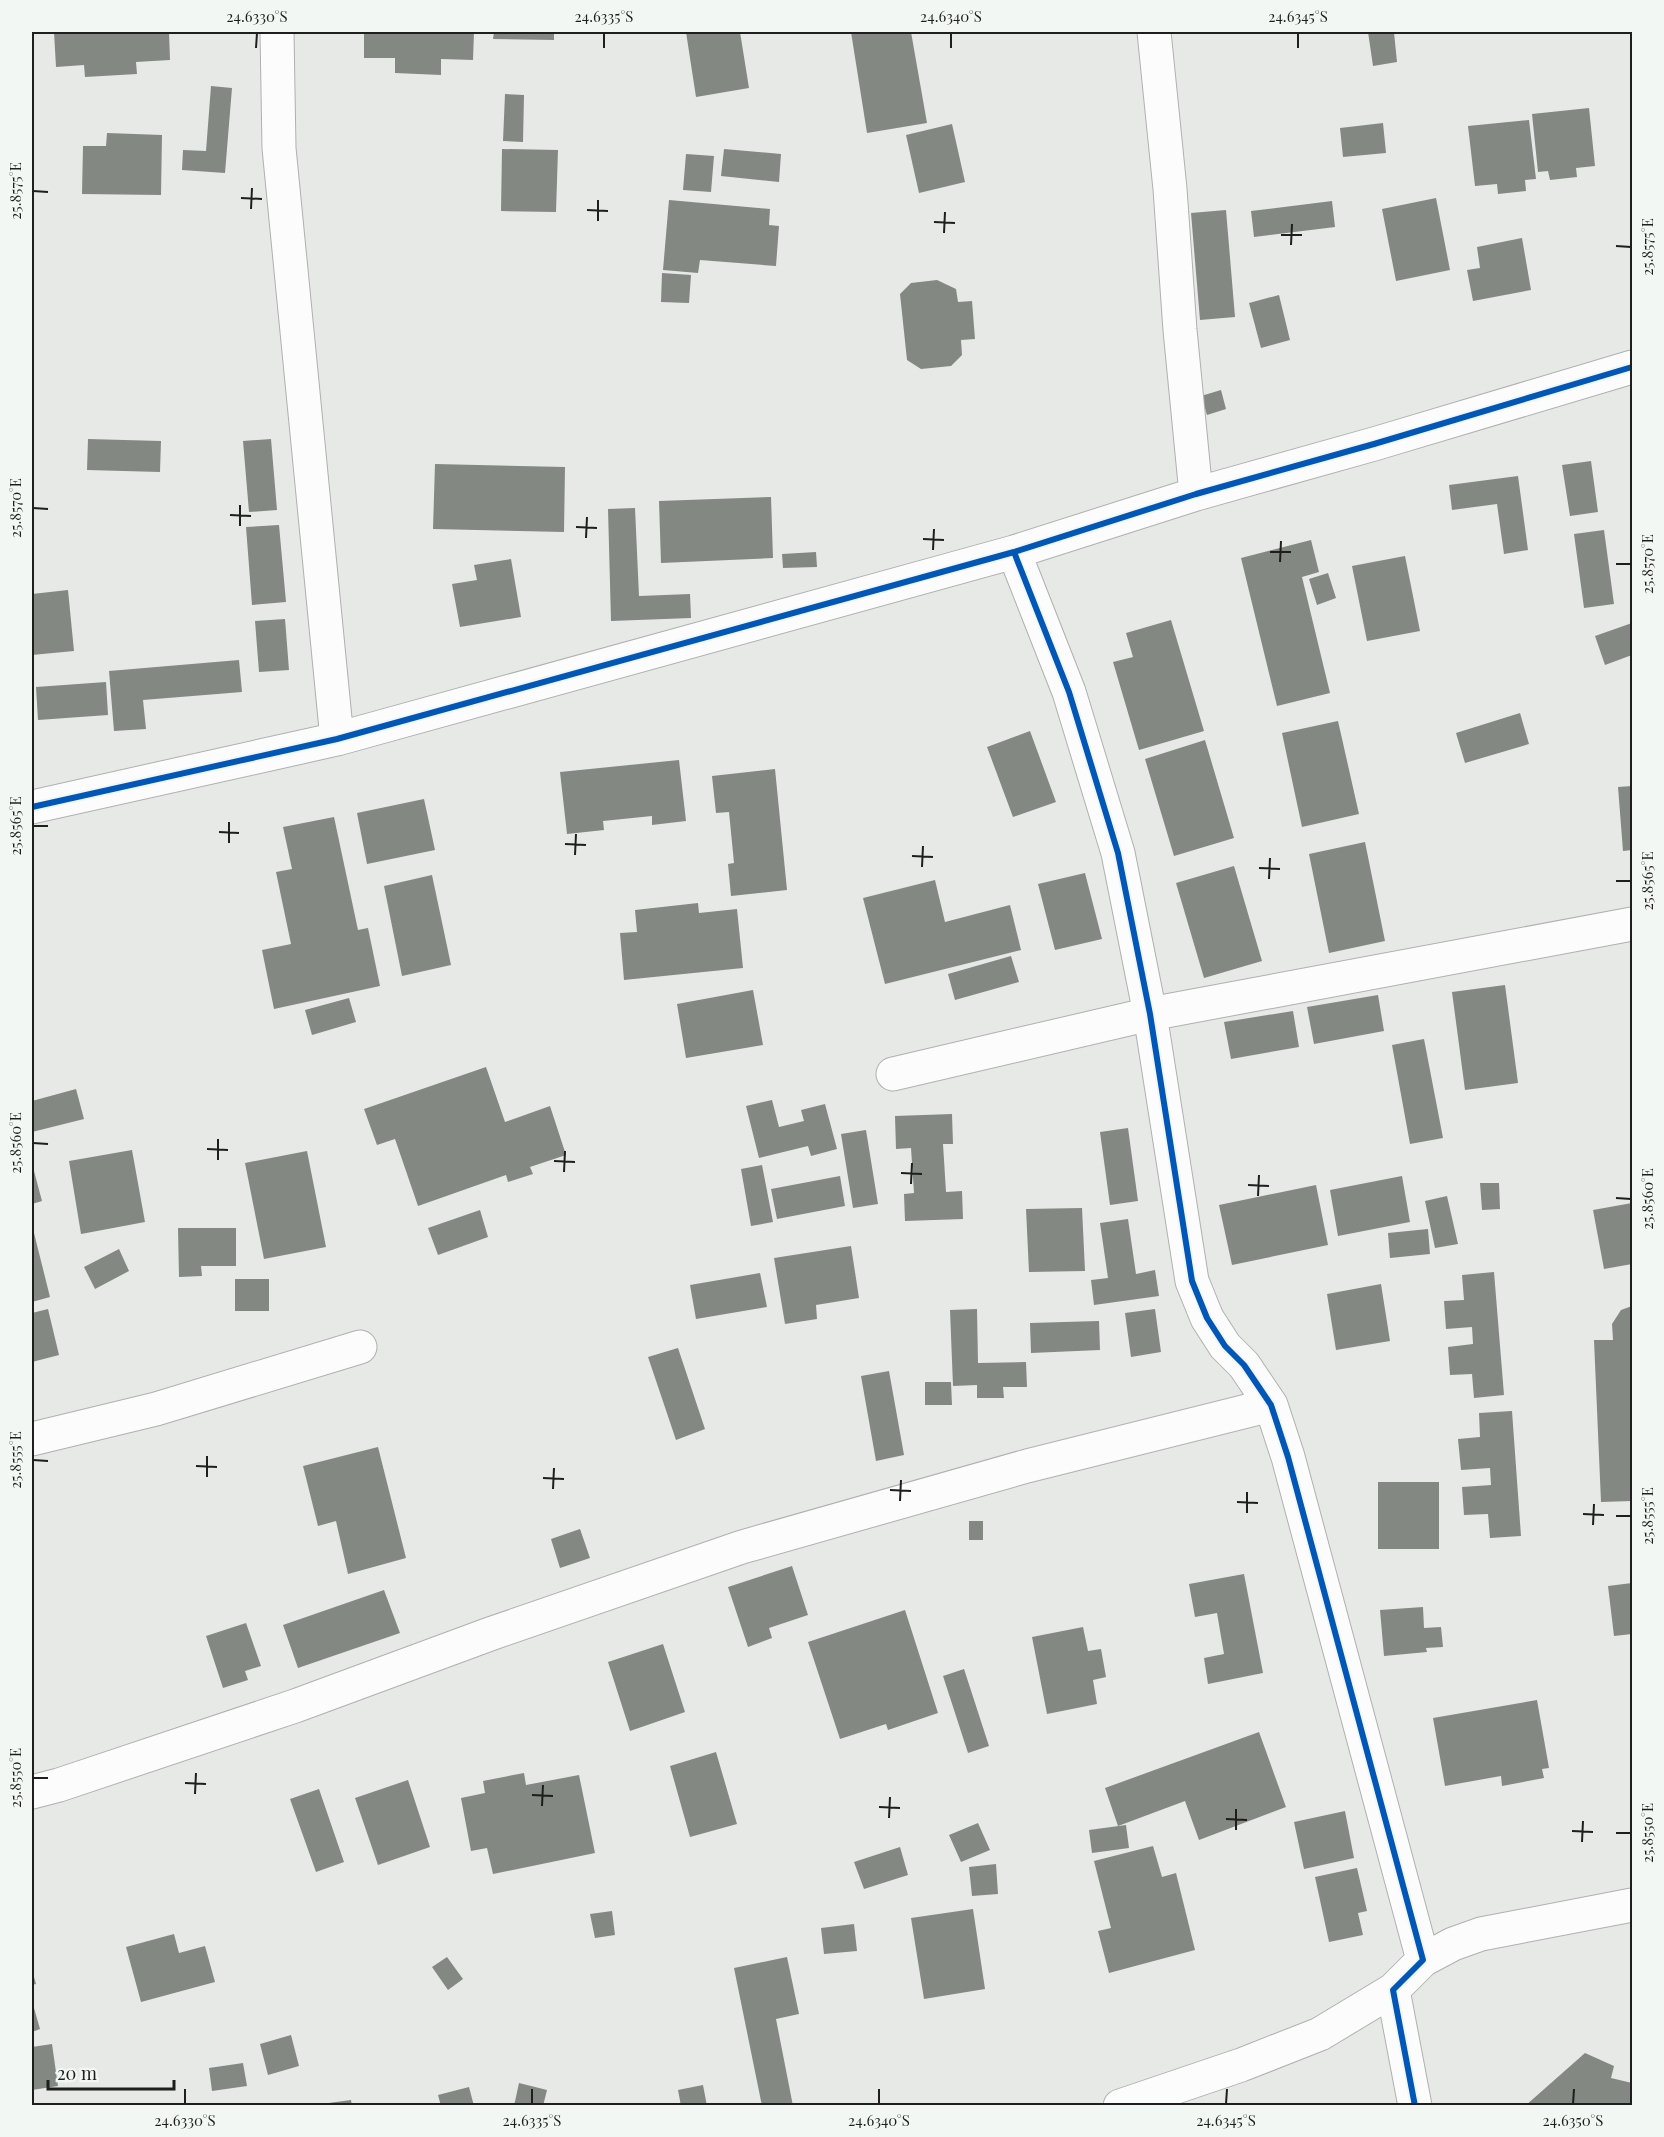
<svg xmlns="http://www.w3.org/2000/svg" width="1664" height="2137" viewBox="0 0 1664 2137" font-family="'Playfair Display',serif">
<rect width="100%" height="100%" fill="#e7e9e7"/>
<path fill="#838883" d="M54,32H169L170,60L136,62L137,74L85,77L84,65L56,67Z
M364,32H474L473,60L441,59V75L395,73V58H364Z
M494,32H554V40L493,39Z
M686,32H740L749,88L696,97Z
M851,32H911L927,123L867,133Z
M1368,32H1394L1397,62L1373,66Z
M211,86L232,88L225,173L182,170L183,150L206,151Z
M505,94L524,95L523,142L503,141Z
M1589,108L1595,166L1576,168L1577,177L1550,180L1548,171L1538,172L1532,114Z
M1529,120L1536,179L1525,180L1526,191L1498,194L1497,184L1475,186L1468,126Z
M1383,123L1386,153L1343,157L1340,128Z
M952,124L965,182L919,193L906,135Z
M107,133L162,135L161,195L82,194L83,146H106Z
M502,149L558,150L556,212L501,211Z
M724,149L781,154L779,182L721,176Z
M686,154L714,156L711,192L683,190Z
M1436,198L1450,270L1396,281L1382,209Z
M669,200L770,209L769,225L779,226L776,266L700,260L698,273L663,270Z
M1332,201L1335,227L1254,237L1251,211Z
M1226,210L1235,317L1200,320L1191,213Z
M1522,238L1531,290L1473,301L1467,270L1480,268L1477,247Z
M662,273L691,275L689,303L661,302Z
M937,280L956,289L958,302L972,301L975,339L961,340L962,355L951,366L921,369L907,360L900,294L911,283Z
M1279,295L1290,340L1261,348L1249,303Z
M1221,390L1226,409L1207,415L1201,396Z
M88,439L161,441L160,472L87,470Z
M271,439L277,510L249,512L243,441Z
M1591,461L1598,512L1570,516L1562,465Z
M435,464L565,467L564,532L433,529Z
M1518,476L1528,550L1504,554L1497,504L1452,510L1449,485Z
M771,497L773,558L661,563L659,501Z
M635,508L639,596L690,594L691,618L611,621L608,509Z
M279,525L286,602L252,605L246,527Z
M1604,530L1614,604L1584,608L1574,534Z
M1311,540L1319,572L1302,577L1330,693L1277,706L1241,558Z
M816,552L817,567L783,568L782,554Z
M1405,556L1420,631L1367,641L1352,566Z
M511,559L521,617L460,627L452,584L477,580L474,565Z
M1328,573L1336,598L1317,605L1309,579Z
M68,590L74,651L32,655V594Z
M285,619L289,670L259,672L255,621Z
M1171,620L1204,731L1139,750L1113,662L1133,657L1126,633Z
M1632,623V655L1605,665L1595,636Z
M239,660L242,692L143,700L146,729L114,731L109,671Z
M106,682L108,715L38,720L36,687Z
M1520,713L1529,744L1465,763L1456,733Z
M1338,721L1359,814L1302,827L1282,733Z
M1030,731L1056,802L1013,817L987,747Z
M1205,740L1234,838L1174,856L1145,759Z
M679,760L686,821L652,825V816L603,821L604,830L567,834L560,772Z
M775,769L787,890L731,896L728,864L734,863L729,812L716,813L712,776Z
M1632,786V850L1623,851L1618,787Z
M424,799L435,850L367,864L357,813Z
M334,817L358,930L368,928L380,986L274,1009L262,950L291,944L276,872L292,869L283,827Z
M1365,842L1385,941L1329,953L1309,854Z
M1234,866L1262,961L1204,978L1176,883Z
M1085,873L1102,939L1055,950L1038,884Z
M432,875L451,965L402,976L384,886Z
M935,880L945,922L1010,905L1021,950L885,984L863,898Z
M698,903L699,913L737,909L743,968L624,980L620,933L637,932L635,910Z
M1011,956L1019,982L955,1000L948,974Z
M1505,985L1518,1083L1465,1090L1452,992Z
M753,990L763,1045L686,1058L677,1004Z
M1378,995L1384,1031L1314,1044L1307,1007Z
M349,998L356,1022L312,1035L305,1010Z
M1293,1011L1299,1047L1231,1059L1224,1022Z
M1424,1039L1443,1138L1410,1144L1392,1045Z
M486,1067L505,1122L550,1106L566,1155L530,1167L533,1174L508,1182L506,1175L418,1206L395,1139L377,1145L364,1109Z
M76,1089L84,1119L32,1132V1101Z
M772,1100L779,1127L804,1121L801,1110L825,1104L837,1149L811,1156L808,1146L759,1158L746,1106Z
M952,1114L953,1144H943L946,1192L962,1191L963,1219L905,1221L904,1194L914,1193L911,1148L896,1149L895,1116Z
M1128,1128L1138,1201L1110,1205L1100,1132Z
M866,1130L878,1204L853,1208L841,1134Z
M132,1150L145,1222L81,1234L69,1161Z
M307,1151L326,1247L264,1259L245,1163Z
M762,1165L773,1222L751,1226L741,1169Z
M34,1171L42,1201L32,1204V1172Z
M840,1176L845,1206L777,1219L771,1189Z
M1402,1176L1410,1222L1338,1236L1330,1190Z
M1480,1183H1499L1500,1209L1482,1210Z
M1316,1185L1328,1245L1232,1265L1219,1205Z
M1447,1196L1458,1244L1435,1248L1425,1201Z
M1632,1203V1264L1604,1269L1593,1210Z
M1082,1208L1085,1271L1029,1272L1026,1209Z
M480,1210L488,1237L438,1255L428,1228Z
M1128,1219L1136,1274L1155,1270L1159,1296L1094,1305L1091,1280L1108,1278L1100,1223Z
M32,1225L50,1297L32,1302Z
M178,1228H236V1266H201L202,1276L179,1277Z
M1428,1229L1430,1254L1390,1258L1388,1233Z
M851,1246L859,1298L816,1305L817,1319L785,1324L774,1258Z
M119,1249L129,1271L95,1289L84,1267Z
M1494,1272L1504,1395L1474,1398L1472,1374L1450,1375L1448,1347L1473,1344L1472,1327L1446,1329L1444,1301L1464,1300L1462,1275Z
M760,1273L767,1307L696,1319L690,1285Z
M235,1279H269V1311H235Z
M1381,1284L1390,1341L1336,1350L1327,1294Z
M1632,1306V1501L1601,1502L1594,1340H1613L1612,1324L1621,1310Z
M48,1309L59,1355L32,1362V1313Z
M977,1309L978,1363L1026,1362L1027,1387H1003L1004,1398H977V1385L953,1386L950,1310Z
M1155,1309L1161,1352L1131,1357L1125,1313Z
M1099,1321L1100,1350L1031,1353L1030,1323Z
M678,1348L705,1429L676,1440L648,1357Z
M889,1371L904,1455L876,1461L861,1376Z
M925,1382H951L952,1405H925Z
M1512,1411L1521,1536L1490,1538L1488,1514L1464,1515L1462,1487L1491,1485L1490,1468L1461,1470L1458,1439L1480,1437L1479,1413Z
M378,1447L406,1558L348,1574L336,1521L318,1526L303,1466Z
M1378,1482H1439V1549H1378Z
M969,1521H983V1540H969Z
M580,1529L590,1558L560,1568L551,1539Z
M792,1566L808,1615L769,1628L772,1638L748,1647L728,1587Z
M1244,1574L1263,1673L1208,1684L1204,1658L1224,1654L1217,1613L1195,1617L1189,1584Z
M1632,1583V1634L1614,1636L1608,1586Z
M384,1590L400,1633L298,1668L283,1625Z
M1423,1607L1424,1628L1441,1627L1443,1647L1426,1648L1427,1652L1384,1656L1380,1610Z
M905,1610L938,1713L888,1730L886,1724L840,1739L808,1642Z
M246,1623L261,1666L245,1671L248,1680L223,1688L206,1636Z
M1083,1627L1088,1651L1101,1649L1106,1677L1093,1680L1097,1704L1047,1714L1032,1637Z
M663,1644L685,1712L630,1731L608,1662Z
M964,1669L989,1746L968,1753L943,1676Z
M1537,1700L1549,1768L1542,1769L1544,1778L1502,1786L1501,1776L1445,1786L1433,1718Z
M1259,1732L1286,1807L1199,1840L1185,1801L1118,1826L1105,1788Z
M716,1752L737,1824L690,1837L670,1766Z
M524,1773L526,1785L579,1775L595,1853L493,1874L487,1848L471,1851L461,1798L485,1793L483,1781Z
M408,1780L430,1847L378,1865L355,1798Z
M319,1789L344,1862L316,1872L290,1799Z
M1345,1811L1354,1858L1304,1869L1294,1822Z
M978,1823L990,1850L961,1862L949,1835Z
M1126,1825L1129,1848L1092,1853L1089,1830Z
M1153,1846L1162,1877L1176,1873L1195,1950L1109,1973L1098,1931L1111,1928L1094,1861Z
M900,1847L908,1875L864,1889L854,1862Z
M996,1864L998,1894L972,1896L969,1867Z
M1357,1868L1367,1911L1358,1913L1363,1935L1329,1942L1315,1877Z
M973,1909L985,1989L924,1999L911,1918Z
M612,1911L615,1935L595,1938L590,1914Z
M854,1924L857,1951L824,1954L821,1928Z
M174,1934L179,1953L205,1946L215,1982L141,2002L126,1947Z
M447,1957L463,1979L448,1990L432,1967Z
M787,1957L799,2014L776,2019L793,2106H762L734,1968Z
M32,1970L36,1984L32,1985Z
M32,2001L40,2029L32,2032Z
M291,2035L299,2066L268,2075L260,2044Z
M52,2044L58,2086L32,2090V2047Z
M1585,2053L1614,2066L1611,2078L1632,2083V2106H1525Z
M243,2063L247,2086L212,2091L209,2068Z
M519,2083L547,2090L543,2106H514Z
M703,2085L707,2106H681L678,2090Z
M469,2087L474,2106H441L438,2095Z
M351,2100L352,2106H321V2104Z"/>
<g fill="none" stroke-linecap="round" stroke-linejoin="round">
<g stroke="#afb0af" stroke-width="35">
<path id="street" d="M277,32L279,148L337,739
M1154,32L1170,189L1180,330L1196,494
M1014,552L1069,692L1118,853L1150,1014L1192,1281L1207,1318L1225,1346L1244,1365L1271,1405L1288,1457L1423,1960L1393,1990L1415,2106
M32,807L337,739L1014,552L1196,494L1374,444L1632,367
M893,1074L1150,1014L1632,924
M32,1439L156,1409L360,1347
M32,1792L59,1785L295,1706L490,1634L742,1547L1027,1466L1271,1405
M1423,1960L1453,1944L1481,1934L1632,1905
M1120,2106L1241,2065L1320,2034L1393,1990"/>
</g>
<use href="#street" stroke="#fbfcfb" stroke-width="33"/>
<g stroke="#f3f7f3" stroke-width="10">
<path id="cycleway" d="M1014,552L1069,692L1118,853L1150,1014L1192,1281L1207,1318L1225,1346L1244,1365L1271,1405L1288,1457L1423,1960L1393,1990L1415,2106
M32,807L337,739L1014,552L1196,494L1374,444L1632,367"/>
</g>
<use href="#cycleway" stroke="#0057b8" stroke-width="6"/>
</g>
<path fill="none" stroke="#1d1e1d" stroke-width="2" d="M256,48L257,33M604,48V33M951,48V33M1298,48V33M33,191L48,192M241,198L262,199M251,209L252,188M587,210L608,211M598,221V200M934,222L955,223M944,233L945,212M1281,235H1302M1291,245L1292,224M1616,246L1631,247M33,508L48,509M230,515L251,516M240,526V505M576,527L597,528M586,538L587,517M923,539L944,540M933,550L934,529M1270,552H1291M1280,562L1281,541M1616,564H1631M33,826H48M219,832L239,833M229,843V822M565,844L586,845M575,855L576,834M912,856L933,857M922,867L923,846M1259,868L1280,869M1269,879L1270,858M1616,881H1631M33,1143L48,1144M207,1149L228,1150M218,1160V1139M554,1161L575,1162M564,1172L565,1151M901,1173L922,1174M911,1184L912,1163M1248,1185L1269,1186M1258,1196L1259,1175M1616,1198L1631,1199M33,1460L48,1461M196,1466L217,1467M207,1477V1456M543,1478L564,1479M553,1489L554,1468M890,1490L911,1491M900,1501L901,1480M1237,1502L1258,1503M1247,1513V1492M1583,1514L1604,1515M1616,1516H1631M1593,1525L1594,1504M33,1778H48M185,1783L206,1784M195,1794L196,1773M532,1795L553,1796M542,1806L543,1785M879,1807L900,1808M889,1818L890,1797M1226,1819L1247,1820M1236,1830V1809M1572,1831L1593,1832M1616,1833H1631M1582,1842L1583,1821M185,2104V2089M532,2104V2089M879,2104V2089M1226,2104L1227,2089M1573,2104L1574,2089"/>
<rect width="1664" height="2137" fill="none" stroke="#f3f7f3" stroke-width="66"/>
<path d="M48 2080v9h126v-9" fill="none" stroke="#1d1e1d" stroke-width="3"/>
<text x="57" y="2080" font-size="18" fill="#1d1e1d" stroke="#f3f7f3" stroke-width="4.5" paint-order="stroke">20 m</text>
<rect x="33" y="33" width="1598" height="2071" fill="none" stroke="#1d1e1d" stroke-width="2"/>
<g font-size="15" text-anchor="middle" fill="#1d1e1d">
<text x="257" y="22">24.6330°S</text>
<text x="604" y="22">24.6335°S</text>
<text x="951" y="22">24.6340°S</text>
<text x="1298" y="22">24.6345°S</text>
<text transform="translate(16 191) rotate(-90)" y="5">25.8575°E</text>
<text transform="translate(1648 247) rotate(-90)" y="5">25.8575°E</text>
<text transform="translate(16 508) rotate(-90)" y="5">25.8570°E</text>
<text transform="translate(1648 564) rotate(-90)" y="5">25.8570°E</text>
<text transform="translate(16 826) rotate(-90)" y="5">25.8565°E</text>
<text transform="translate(1648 881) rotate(-90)" y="5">25.8565°E</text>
<text transform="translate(16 1143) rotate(-90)" y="5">25.8560°E</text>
<text transform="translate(1648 1199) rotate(-90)" y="5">25.8560°E</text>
<text transform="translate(16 1460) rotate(-90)" y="5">25.8555°E</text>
<text transform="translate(1648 1516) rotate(-90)" y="5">25.8555°E</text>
<text transform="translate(16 1778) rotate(-90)" y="5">25.8550°E</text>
<text transform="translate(1648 1833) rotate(-90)" y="5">25.8550°E</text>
<text x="185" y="2126">24.6330°S</text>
<text x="532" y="2126">24.6335°S</text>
<text x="879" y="2126">24.6340°S</text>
<text x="1226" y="2126">24.6345°S</text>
<text x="1573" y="2126">24.6350°S</text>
</g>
</svg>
